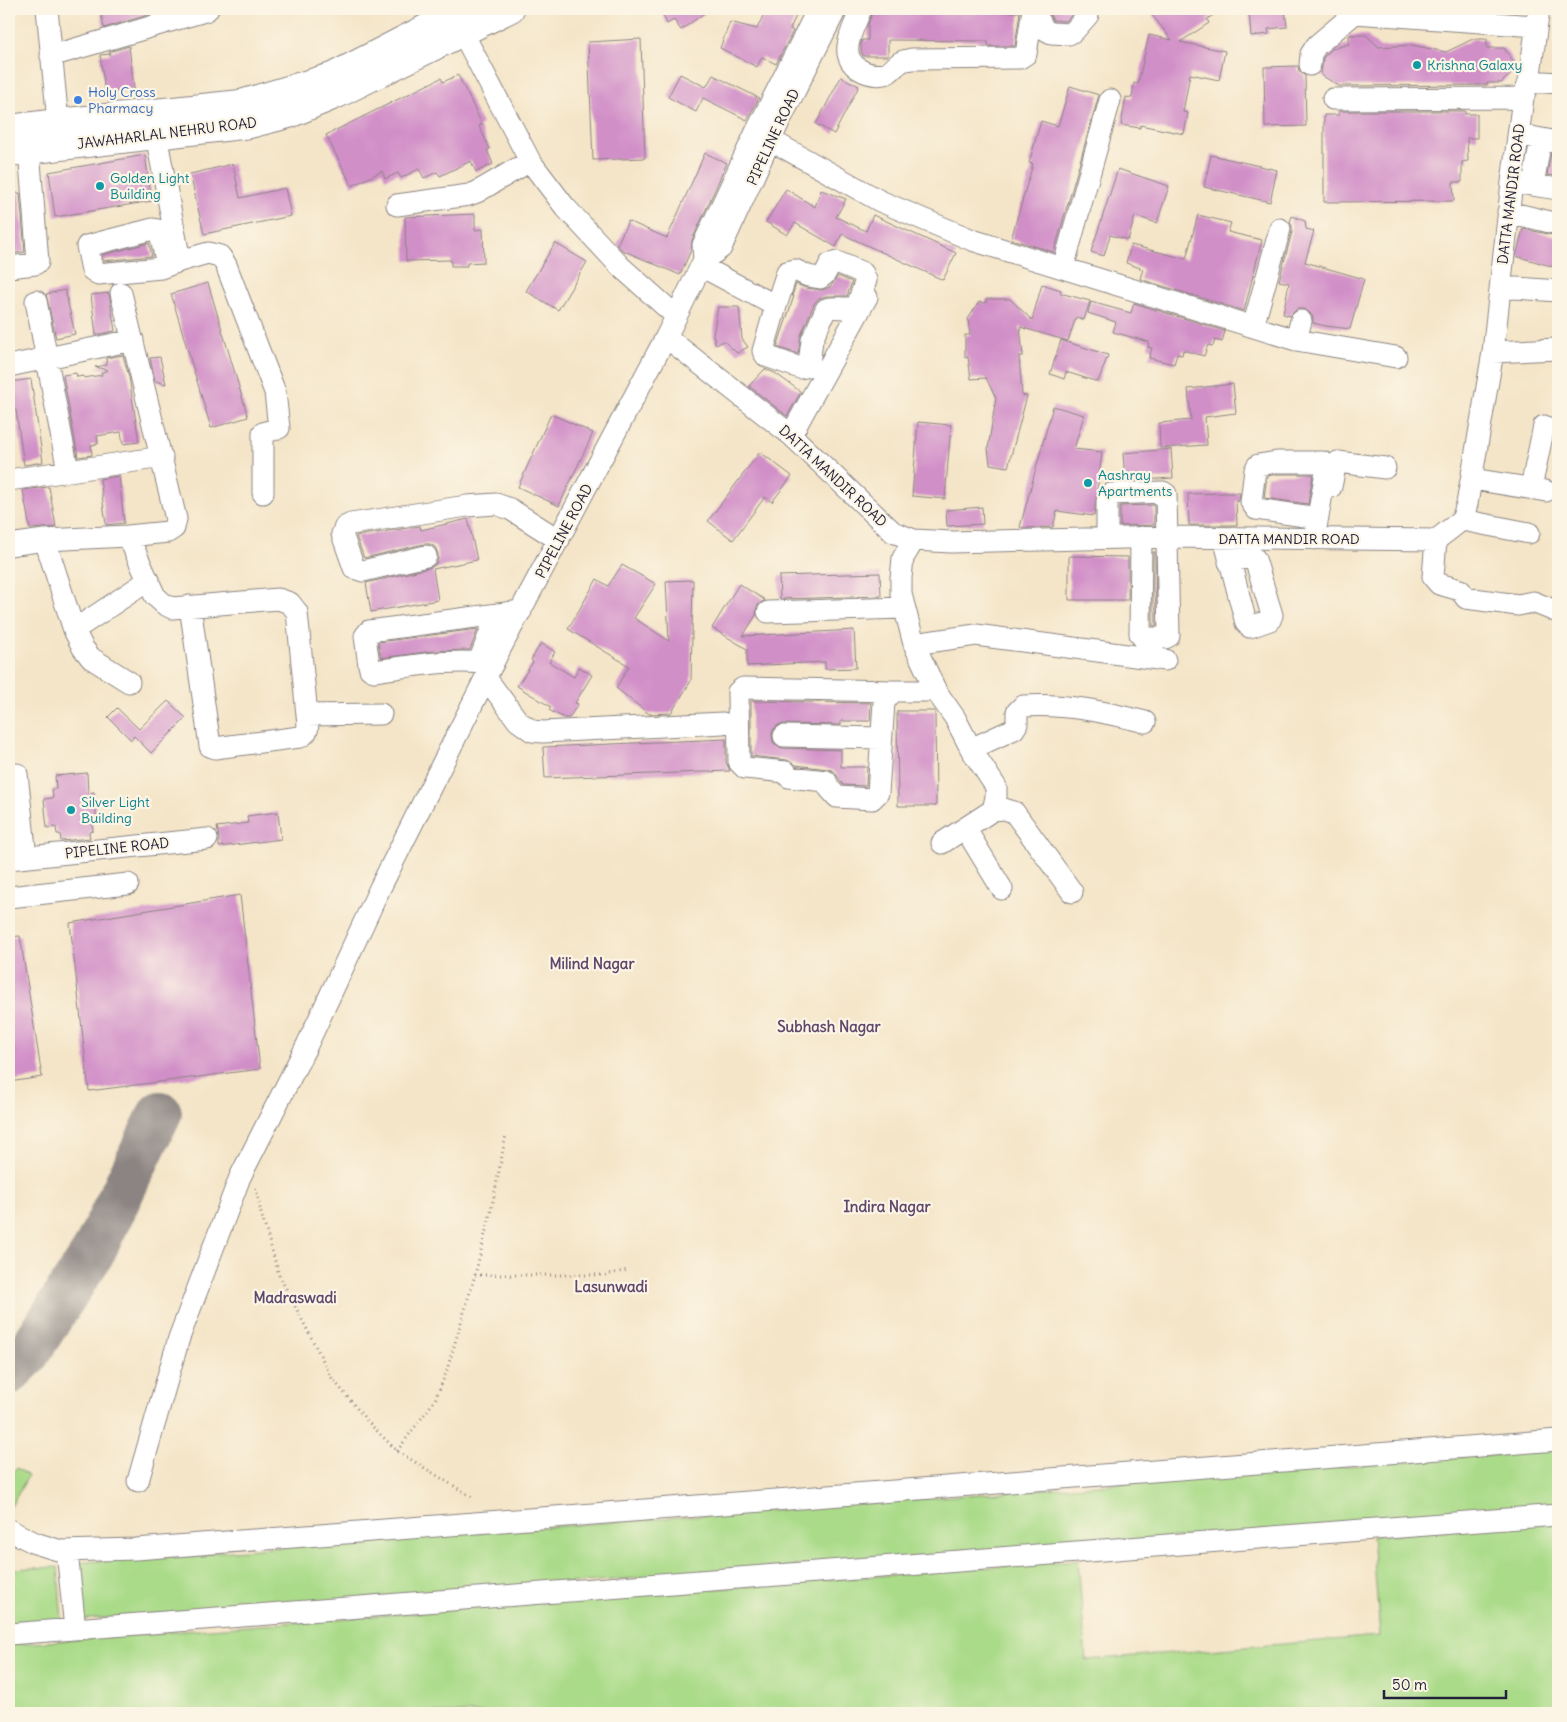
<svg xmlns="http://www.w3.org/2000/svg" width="1567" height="1722" viewBox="0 0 1567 1722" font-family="Delius,sans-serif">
<rect width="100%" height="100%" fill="#fcf5e5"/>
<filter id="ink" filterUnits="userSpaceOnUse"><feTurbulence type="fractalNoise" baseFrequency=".02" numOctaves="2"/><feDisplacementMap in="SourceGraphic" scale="10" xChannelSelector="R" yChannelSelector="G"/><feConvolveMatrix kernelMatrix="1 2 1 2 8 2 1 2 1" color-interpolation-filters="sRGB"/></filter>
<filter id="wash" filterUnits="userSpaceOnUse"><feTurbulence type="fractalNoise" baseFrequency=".0096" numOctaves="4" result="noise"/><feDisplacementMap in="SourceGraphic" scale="20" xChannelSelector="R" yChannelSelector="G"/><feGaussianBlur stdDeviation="1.12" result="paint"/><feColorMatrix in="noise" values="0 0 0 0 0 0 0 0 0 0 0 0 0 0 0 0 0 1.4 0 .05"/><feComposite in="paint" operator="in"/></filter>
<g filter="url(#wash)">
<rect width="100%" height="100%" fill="#f4e5c8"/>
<path fill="#aadb89" stroke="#667e62" d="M1558,1450V1509L78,1620L74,1563Z
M17,1468L28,1476L9,1510V1476Z
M1558,1521V1713H9V1645L1078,1560L1086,1660L1380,1636L1372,1536Z
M58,1567L62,1622L9,1626V1569Z"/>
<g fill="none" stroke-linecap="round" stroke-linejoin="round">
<path stroke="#8b8482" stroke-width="44" d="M9,1373L27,1355L94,1251L160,1113"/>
</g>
<g id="blocks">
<path fill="#d18fc8" d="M100,9H168L104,28Z
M660,9H710L681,30L674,20L667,24Z
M766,9H799L790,29L793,31L776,64L762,57L757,67L720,48L730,22L757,29Z
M873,9H885V12H1020L1015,46H988V41L888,40V56H863L861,51V44L862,40H868V25Z
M1047,9H1077L1066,21L1053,20Z
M1158,9H1223L1207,19L1209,23L1180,42L1225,51L1219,80L1190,74L1183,112L1188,113L1184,134L1140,125V128L1121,125L1126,97L1132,98L1134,83L1138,84L1149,35L1172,40L1152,15Z
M1261,9H1285L1287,27L1268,29L1269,34L1251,36L1249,11L1261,10Z
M1349,35H1366L1379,47L1412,45L1446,52L1473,39H1487V48H1504L1513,61V72L1501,83H1487V85L1339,86L1321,75L1323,58L1332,49L1349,44Z
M641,39L645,158L593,160L588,42Z
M129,46L134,89L105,93L100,55L110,54L109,52Z
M1298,66L1299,71L1305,76L1306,126L1265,127L1264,67Z
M680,74L706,87L713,75L759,98L747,120L703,98L696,112L668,97Z
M458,75L482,124L479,126L490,149L487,150L493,164L476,172L471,161L440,176L437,172L424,178L419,169L401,178L398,173L385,179L382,171L352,186L326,135L441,78L443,82Z
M841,77L859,86L834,134L816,124Z
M1070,86L1099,95L1054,252L1011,239L1033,164L1029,163L1041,121L1058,126Z
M1339,111H1465V114H1477V138H1467L1468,161L1462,162V182H1453L1454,201L1324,202V115H1339Z
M705,153L727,163L692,240L691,250L680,275L622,250L617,245L628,221L667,238Z
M1551,153L1558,154V176L1547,175Z
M145,155L152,201L55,217L49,172Z
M1211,155L1277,170L1270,202L1204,187Z
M233,164L240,198L285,188L291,216L204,234L190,174Z
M1118,169L1169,186L1157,223L1135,216L1128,240L1110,235L1104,256L1091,252Z
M786,189L815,207L821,190L846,199L836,217L866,231L873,215L956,253L943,280L842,234L836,247L795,223L787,235L766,222Z
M20,193L25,252L9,254V194Z
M475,214V230L483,229L484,262L467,263V266H451V260L406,261L405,217Z
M1198,215L1231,223L1228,232L1262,240L1244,311L1140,279L1143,269L1126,263L1131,245L1186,259Z
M1292,216L1305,221L1306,229L1314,231L1305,262L1364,279L1350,329L1326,326L1313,323V317L1310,313L1304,309H1297L1290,316L1283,314L1289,283L1279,281L1292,232V226L1290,222Z
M1523,229L1558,236V268L1516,256Z
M149,243L152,256L103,261L102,255Z
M555,243L587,262L558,310L526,291Z
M838,276L852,282L847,296H826L818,299L814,304L801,335L798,354L777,347L794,296H792L796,284L806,288L823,290L830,287Z
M208,283L248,417L211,428L171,294Z
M1042,284L1061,290L1060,293L1090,301L1084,320L1076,317L1068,341L1020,327L1023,356H1019L1022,395L1027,396L1008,467L990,464L988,449L996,398L986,378L971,379L968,357L965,358V335H970L968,319L979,302L986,303V299H1010L1032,320Z
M65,290L75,334L56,338L46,294Z
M109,293L115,331L96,335L91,295Z
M1091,302L1131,313L1134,303L1225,331L1222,342L1215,340L1213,346L1208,345L1204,356L1183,350L1182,355L1177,354L1174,364L1149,358L1152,348L1148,347L1149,342L1113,332L1116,322L1088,313Z
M718,307H739L742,339L748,347L737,353L724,341L716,345L713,335Z
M1061,340L1108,355L1098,382L1066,372L1064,379L1050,374Z
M123,355L129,377L139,442L123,444L121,432L97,436L98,444L91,445L92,455L78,457L63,375L76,373L77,377L84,376V378L102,375L101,373L108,370L95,367L107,365L106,358Z
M160,357L166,384L155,381L150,358Z
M765,369L775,373L801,392L787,416L749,386Z
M31,379L43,462L24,465L16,410L9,411V397L13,396L11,382Z
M1233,384L1236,413L1205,417L1207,445L1160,448L1159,423L1191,420L1188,389Z
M1053,406L1084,415L1074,449L1102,452L1094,516L1057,511L1053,527L1022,528L1020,527Z
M551,414L593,433L559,506L518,487Z
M918,422L951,425L945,499L912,496Z
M1171,449L1173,478L1125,481L1123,453Z
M760,452L792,476L772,502L765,497L733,540L708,521Z
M1278,474H1313L1308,504L1264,498L1267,476Z
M119,476L124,523L106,525L100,479Z
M49,487L56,527L30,529L23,490Z
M1224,493H1240L1239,501H1236L1237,525H1189L1188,494Z
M1154,505V525L1120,526V506Z
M982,507L983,524L947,526L946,510Z
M468,519L477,560L433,569L438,600L371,612L366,583L429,568L435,565L438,560V554L435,547L430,544H424L364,558L356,536L420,526L421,530Z
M1153,552H1155L1156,626H1153Z
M1069,556L1128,557V600H1069Z
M622,565L656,584L634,618L669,641L666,581L693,580L691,681L671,713L649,714L616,688L629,666L568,629L597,579L608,586Z
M880,573L881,596L780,599L779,576Z
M739,584L765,600L757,606L756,615L743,636L854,630L856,668L825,669V662L747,666V649L712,628Z
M478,629L470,650L433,651L381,658L378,642Z
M541,643L555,652L549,662L574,677L579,667L592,675L575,703L578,704L569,718H564L549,710L551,707L517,686L533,662L531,660Z
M168,701L186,718L151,753L134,736L131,740L108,717L117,708L139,729Z
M751,701L871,703L870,721H841V725L784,724L778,725L773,730L772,735L773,742L778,747L783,748L841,750V767H867L866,786L843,785L834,771L828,769L796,765L787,760L751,756Z
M897,711H935L936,806H898Z
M726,739V762L730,771L545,778L543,747Z
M87,773L88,793L94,792L97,822H92L93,831L89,832L90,838L61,841L60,834H57L56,827L47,828L44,799L53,798L52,789H56L55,776Z
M278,812L281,839L219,847V837L217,827L248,823L247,816Z
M240,895L260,1069L89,1091L70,923Z
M20,936L42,1077L9,1082V937Z"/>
</g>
</g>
<g filter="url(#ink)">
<use href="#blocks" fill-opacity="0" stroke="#8b8482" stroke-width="1"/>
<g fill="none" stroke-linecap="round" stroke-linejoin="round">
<g stroke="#8b8482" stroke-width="23">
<path id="minor" d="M47,9L58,122L61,138
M861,9C857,20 849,34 848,46C845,67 868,77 885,74C892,72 895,65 901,62C904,60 908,60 912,59L1020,58L1026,54L1033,9
M1033,9L1044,29L1051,33L1069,34L1074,31L1088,15
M455,18L530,161L565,207L620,266L676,316
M51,56L205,11L208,9
M1310,65L1311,54L1317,45L1355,13L1536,26
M1529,81L1558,83
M1333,99L1523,98
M756,132L880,201L972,240L1296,340L1396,357
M156,135L180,261L208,253L220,256L226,265L275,392L279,428C274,431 269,430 263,433V493
M1526,136L1558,142
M1512,182L1558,189
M1533,185L1541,139
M397,205L469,195L477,192L530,161
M1508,212L1558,224
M166,260L160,233L158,230L153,229L87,246L92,270L98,274L161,268L180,261
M704,260L703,245L756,132L818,9
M701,266L776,306L787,272L795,270L808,276L820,278L825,274L830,264L837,262L863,273L866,280L857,306C845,311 835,305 826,309L812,340L809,364L806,367L800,368L766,356L763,351L776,306
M9,267L35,264L38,262L29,150
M1063,268L1110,100
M1500,289L1516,288L1558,291
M121,293L176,519L174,528L168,532L128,536
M36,301L68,471
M1253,327L1280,229
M666,337L791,435L893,532L914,540L951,542L1168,537L1436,540L1462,520L1467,504L1493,352L1512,182L1523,98L1529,81L1539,9
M1296,340L1301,321
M1493,352L1558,349
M9,366L133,340
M791,435L867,297
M1472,479L1546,491
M9,480L162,457
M1331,487L1335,467L1338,462L1385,468
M1531,488L1544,426
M1462,520L1529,533
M1107,538V501L1111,494L1163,492L1166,494L1169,636L1165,638H1143L1140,634L1141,537
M1224,538L1246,623L1250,627L1270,620L1272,615L1255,559L1252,556L1229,562
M1314,539L1327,466L1323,462H1277L1258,465L1255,470L1251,502L1256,509L1318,518
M45,540L74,630L83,648L91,658L129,682
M914,540L903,558L901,578V594L914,644L936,691L955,718L971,749L996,787V797L993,810L942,843
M1436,540L1433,577L1439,584L1460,590L1466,598L1518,605L1533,602L1558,612
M9,545L45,540L128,536L155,596L164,604L172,608L278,599L290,603L297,612L307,715L381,714
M426,556L363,571L354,568L342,534L345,527L351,524L467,506L496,504L510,509L559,540
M190,606L210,746L215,748L300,737C310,732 308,725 307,715
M768,612L904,608
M74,630L149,580
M914,644L976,635L1165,660
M479,662L497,614
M493,664C454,658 413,666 374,671L370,669L369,665L365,636L369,631L521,611
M486,678L518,721L532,731L543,732L723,723
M893,691L743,688L738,692L739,762L745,768L786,772L789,777L826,781L829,788L837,797L872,799L878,793L884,702L893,691H936
M784,736L881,738
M971,749L1014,729L1017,724V712L1023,706C1065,703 1105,712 1145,722
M17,774L26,857
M993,810L1004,809L1014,812L1072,892
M965,828L1002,889
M9,859L207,839
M9,897L128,884
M138,1481L179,1338L240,1177L307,1045L380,888L499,651L666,337L704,260L721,248L770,140L836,9
M9,1530L35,1543L61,1551L136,1549L1558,1440
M67,1551L75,1629
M9,1634L1558,1515"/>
</g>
<g stroke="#8b8482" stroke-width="28">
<path id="major" d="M9,128L58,122L241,103L332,76L462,9
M9,153L250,125L289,115L337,95L511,9"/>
</g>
<path stroke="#8b8482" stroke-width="3" stroke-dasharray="1 4" stroke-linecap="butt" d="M256,1188L261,1213L279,1275L332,1378L368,1422L397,1451L472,1497
M475,1275L492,1206L506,1135
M397,1451L435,1400L446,1373L475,1275H605L628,1270"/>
<use href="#minor" stroke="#fff" stroke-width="21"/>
<use href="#major" stroke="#fff" stroke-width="26"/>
</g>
</g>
<g fill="#0f9aa8" stroke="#fcf5e5" stroke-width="2">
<circle cx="1417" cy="65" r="5"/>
<circle cx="100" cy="186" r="5"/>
<circle cx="1088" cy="483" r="5"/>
<circle cx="71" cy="810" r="5"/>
</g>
<circle fill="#3f7fe0" stroke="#fcf5e5" stroke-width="2" cx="78" cy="100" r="5"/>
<g text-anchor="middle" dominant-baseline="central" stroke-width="4.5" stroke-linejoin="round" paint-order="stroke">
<g font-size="14" fill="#0d838f" stroke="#fcf5e5" text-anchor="start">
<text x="1427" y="65">Krishna Galaxy</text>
<text x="110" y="178">Golden Light<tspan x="110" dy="16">Building</tspan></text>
<text x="1098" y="475">Aashray<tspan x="1098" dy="16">Apartments</tspan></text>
<text x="81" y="802">Silver Light<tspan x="81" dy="16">Building</tspan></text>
</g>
<g font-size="14" fill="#366cbe" stroke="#fcf5e5" text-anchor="start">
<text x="88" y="92">Holy Cross<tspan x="88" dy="16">Pharmacy</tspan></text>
</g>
<g font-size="14" fill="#22223b" stroke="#fcf5e5">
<text transform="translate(167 133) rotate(-7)">JAWAHARLAL NEHRU ROAD</text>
<text transform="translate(773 137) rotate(-65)">PIPELINE ROAD</text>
<text transform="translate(1511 194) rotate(-83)">DATTA MANDIR ROAD</text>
<text transform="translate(833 476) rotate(43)">DATTA MANDIR ROAD</text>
<text transform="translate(564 531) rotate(-62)">PIPELINE ROAD</text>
<text x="1289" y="539">DATTA MANDIR ROAD</text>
<text transform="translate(117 848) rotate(-6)">PIPELINE ROAD</text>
</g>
<g font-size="15" font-weight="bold" fill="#5f486c" stroke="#fcf5e5">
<text x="592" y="963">Milind Nagar</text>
<text x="829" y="1026">Subhash Nagar</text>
<text x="887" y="1206">Indira Nagar</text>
<text x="611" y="1286">Lasunwadi</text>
<text x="295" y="1297">Madraswadi</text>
</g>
</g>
<rect width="1567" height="1722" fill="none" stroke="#fcf5e5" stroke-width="30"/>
<path d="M1384 1690v8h122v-8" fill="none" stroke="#22223b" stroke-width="2.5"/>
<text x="1392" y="1690" font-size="15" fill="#22223b" stroke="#fcf5e5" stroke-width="4" paint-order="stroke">50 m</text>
</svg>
